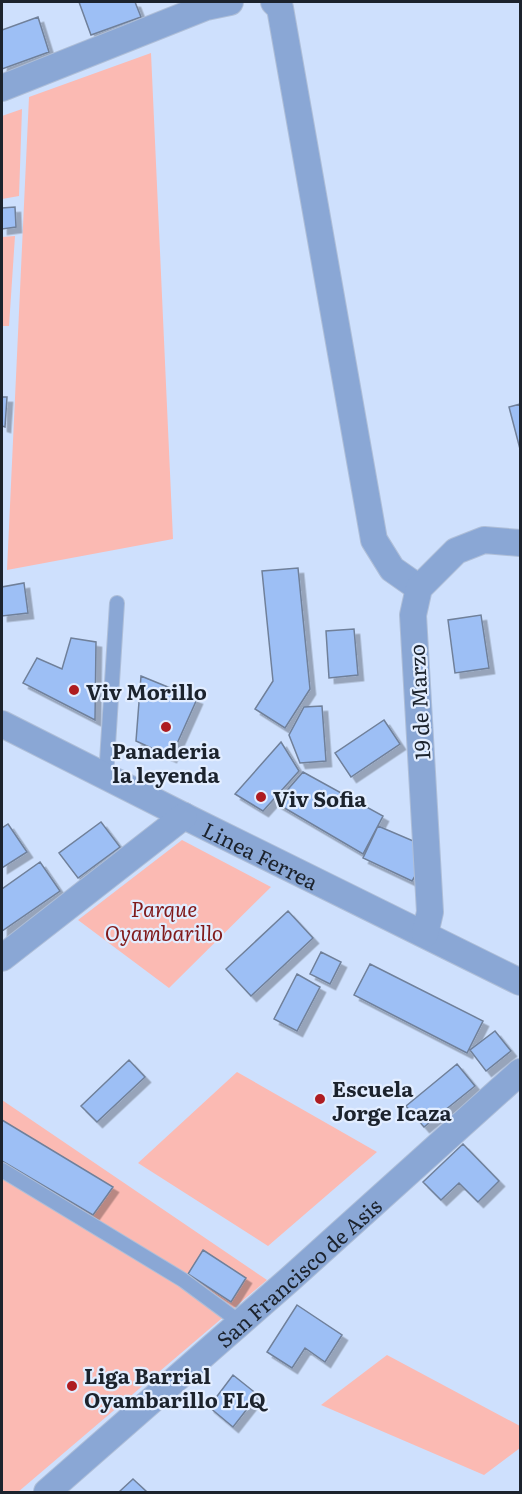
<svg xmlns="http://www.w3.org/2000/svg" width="522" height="1494" viewBox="0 0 522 1494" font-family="Literata,serif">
<defs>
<filter id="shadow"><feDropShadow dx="5.5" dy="5.5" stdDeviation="0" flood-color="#0004"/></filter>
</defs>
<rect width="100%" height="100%" fill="#cee0fd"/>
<path fill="#fbbab3" d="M151,53L173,539L7,570L29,97Z
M22,109L19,196L2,199V116Z
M15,236L9,326H2V237Z
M182,840L271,887L169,988L78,920Z
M237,1072L377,1152L268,1246L138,1163Z
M2,1100L267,1280L18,1492H2Z
M387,1355L520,1426V1448L484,1475L321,1405Z"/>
<path fill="#9dbff5" stroke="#70809a" stroke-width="1.5" filter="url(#shadow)" d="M79,2H135L141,17L91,35Z
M38,17L49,52L2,69V30Z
M15,207L16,227L2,229V208Z
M2,397H7L5,427L2,426Z
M520,404V449L509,407Z
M298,568L310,689L285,728L255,709L273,681L262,571Z
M24,583L28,613L2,616V587Z
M481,615L489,668L455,673L448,620Z
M354,629L358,675L329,678L326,631Z
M71,638L96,642L95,720L23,683L37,658L62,669Z
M141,676L197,699L171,757L136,741Z
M322,706L326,761L300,763L289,735L304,707Z
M384,720L400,744L351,777L335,753Z
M281,742L299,771L263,811L235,794Z
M303,772L383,816L363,854L276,803Z
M101,822L120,847L78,878L59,853Z
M8,824L27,852L2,868V828Z
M378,826L418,843L422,865L412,881L363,858Z
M40,862L60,891L2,931V889Z
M288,911L313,938L251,996L226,969Z
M321,952L341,962L330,984L310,974Z
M370,964L483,1021L467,1053L354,995Z
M297,974L320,987L297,1031L274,1019Z
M495,1031L511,1051L486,1071L470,1050Z
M129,1060L145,1077L97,1122L81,1106Z
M457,1064L475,1086L424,1127L406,1106Z
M2,1120L113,1187L93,1215L2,1161Z
M463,1144L499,1181L478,1202L459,1183L441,1200L423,1182Z
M203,1250L246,1278L231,1302L188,1274Z
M297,1305L342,1335L325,1362L305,1348L292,1368L267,1352Z
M233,1375L258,1395L233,1427L209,1407Z
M133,1479L147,1492H119Z"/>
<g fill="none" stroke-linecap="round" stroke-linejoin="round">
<g stroke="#aebed8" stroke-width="16">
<path id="lane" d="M106,777L117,603
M2,1170L183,1280L241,1323"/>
</g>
<g stroke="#aebed8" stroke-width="28">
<g id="street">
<path d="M274,2L280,8L374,540L392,569L419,588"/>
<path d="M2,88L206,7L230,2"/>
<path id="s1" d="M2,724L184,816L520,982"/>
<path d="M425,934L430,912L413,615L419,588L456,551L484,540L520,543"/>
<path d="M2,958L184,816"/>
<path id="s2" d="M47,1492L289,1280L520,1072"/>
</g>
</g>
<use href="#lane" stroke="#8aa7d5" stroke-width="14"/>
<use href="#street" stroke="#8aa7d5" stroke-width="26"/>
</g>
<g fill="#ae1c21" stroke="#e2edff" stroke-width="2">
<circle cx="74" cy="690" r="6"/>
<circle cx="166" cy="727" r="6"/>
<circle cx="261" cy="797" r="6"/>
<circle cx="320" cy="1099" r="6"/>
<circle cx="72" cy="1386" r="6"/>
</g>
<g text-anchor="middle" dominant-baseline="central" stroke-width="4.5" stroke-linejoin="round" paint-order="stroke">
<g font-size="21" font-weight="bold" fill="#1c232d" stroke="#e2edff" text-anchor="start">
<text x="86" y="690">Viv Morillo</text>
<text x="166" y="749" text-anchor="middle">Panaderia<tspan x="166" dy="24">la leyenda</tspan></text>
<text x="273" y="797">Viv Sofia</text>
<text x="332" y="1087">Escuela<tspan x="332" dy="24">Jorge Icaza</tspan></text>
<text x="84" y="1374">Liga Barrial<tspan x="84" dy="24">Oyambarillo FLQ</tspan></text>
</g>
<g font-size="21" fill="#1c232d" stroke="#e2edff">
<text transform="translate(418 702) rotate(-93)">19 de Marzo</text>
<text stroke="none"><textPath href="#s1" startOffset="290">Linea Ferrea</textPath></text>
<text stroke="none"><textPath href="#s2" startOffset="334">San Francisco de Asis</textPath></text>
</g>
<g font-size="21" font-style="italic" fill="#801a1b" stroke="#e2edff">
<text x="164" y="907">Parque<tspan x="164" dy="24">Oyambarillo</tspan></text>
</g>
</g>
<rect width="522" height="1494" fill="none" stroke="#1c232d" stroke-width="6"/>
</svg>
